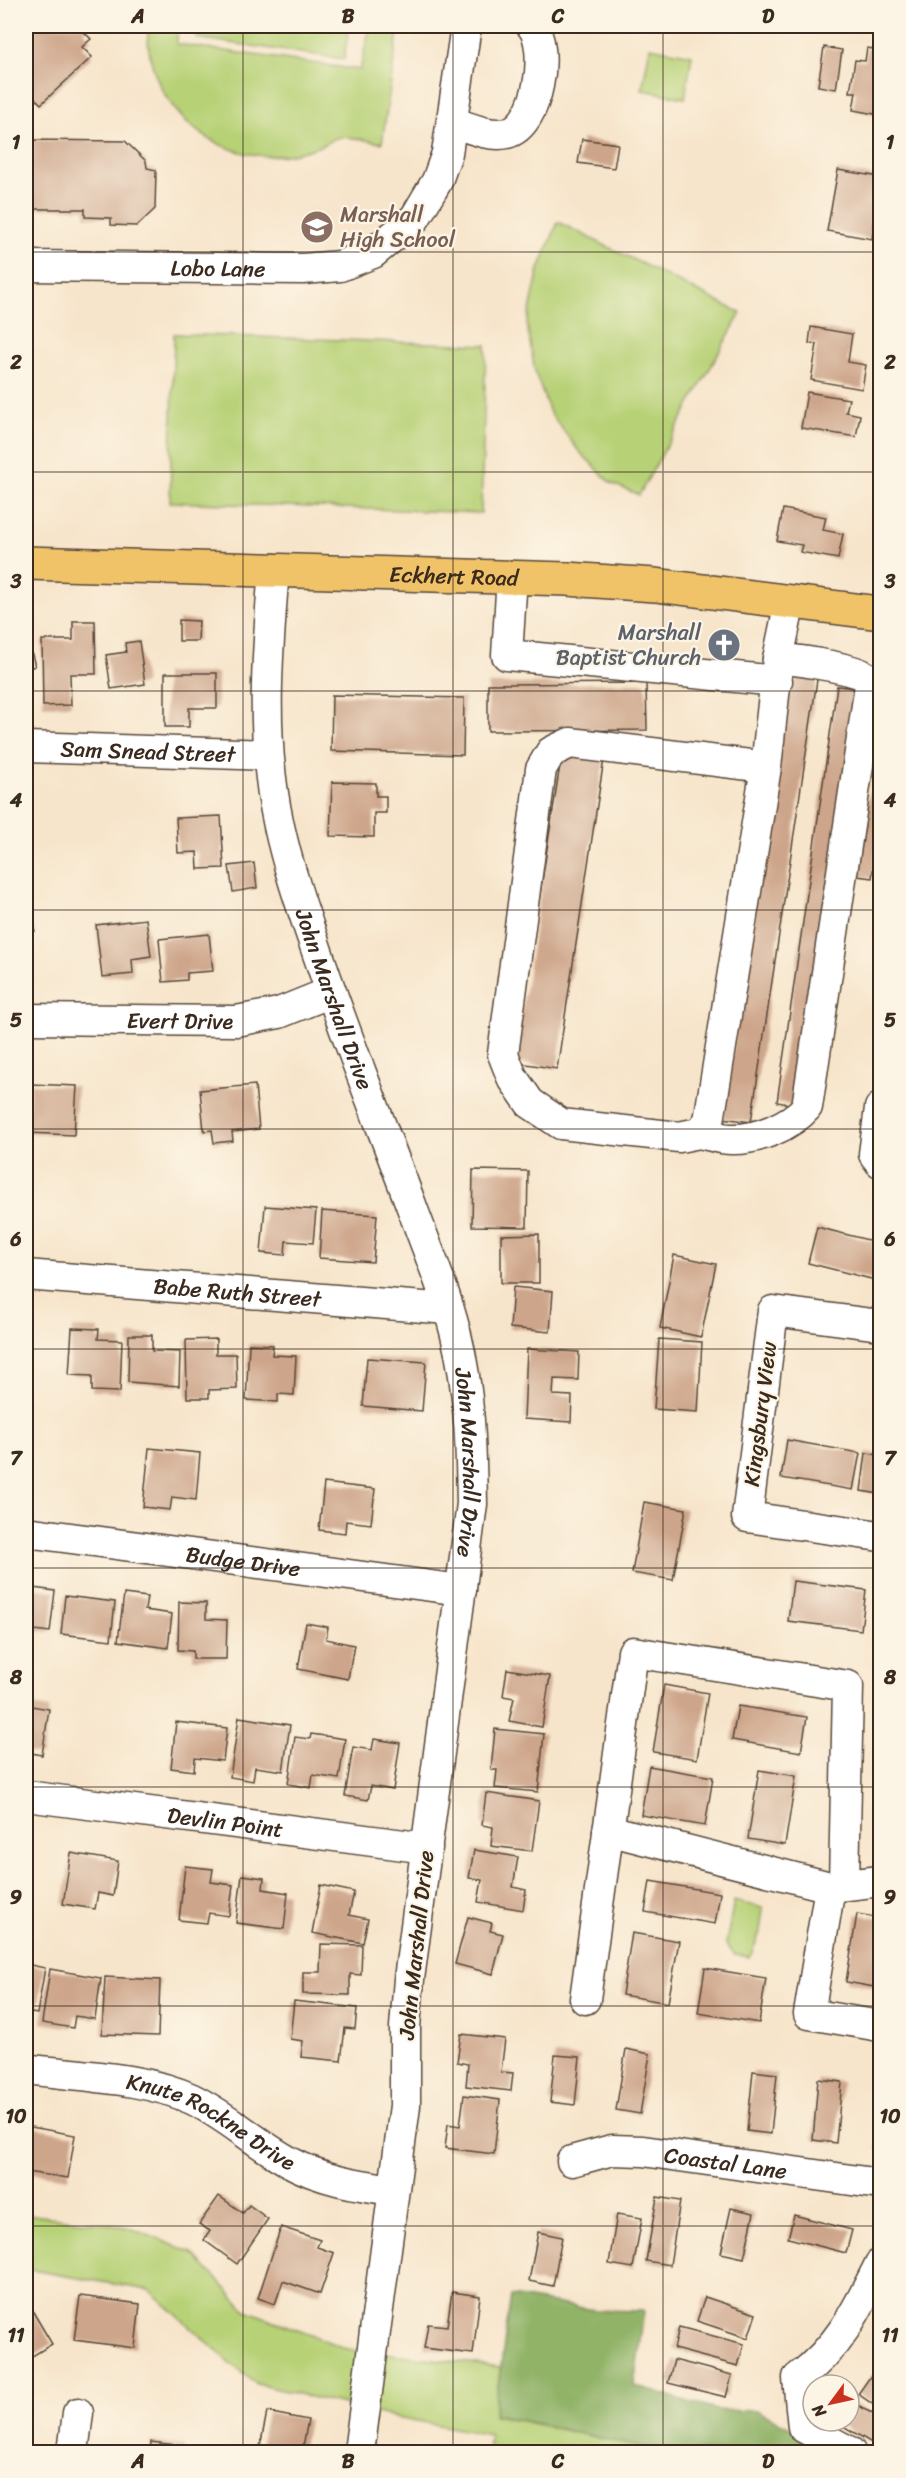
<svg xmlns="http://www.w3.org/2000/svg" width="906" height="2478" viewBox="0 0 906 2478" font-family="Sriracha,sans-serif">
<rect width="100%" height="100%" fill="#fcf5e5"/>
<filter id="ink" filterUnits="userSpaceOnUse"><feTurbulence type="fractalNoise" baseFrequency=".0167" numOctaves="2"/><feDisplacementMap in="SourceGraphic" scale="12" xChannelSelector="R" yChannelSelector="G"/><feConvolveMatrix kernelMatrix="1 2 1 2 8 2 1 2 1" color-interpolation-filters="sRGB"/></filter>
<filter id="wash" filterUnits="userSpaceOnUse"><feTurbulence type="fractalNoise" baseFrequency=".008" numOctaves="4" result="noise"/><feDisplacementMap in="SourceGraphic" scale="24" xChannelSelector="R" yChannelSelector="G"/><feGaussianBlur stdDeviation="1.35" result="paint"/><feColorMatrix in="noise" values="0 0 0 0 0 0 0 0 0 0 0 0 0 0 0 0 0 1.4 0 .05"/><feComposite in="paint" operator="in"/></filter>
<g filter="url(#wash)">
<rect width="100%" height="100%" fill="#f7e5cb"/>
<path fill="#b7d176" stroke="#797e4a" stroke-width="1.5" d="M148,26H177V44L360,70L370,26H399L382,143C369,141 354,137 341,137C334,137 327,144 320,146C304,152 288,156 271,156C201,156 144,95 148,26Z
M197,26H349L344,59L196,38Z
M650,47L692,55L685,98L642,90Z
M558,222L741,313L639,495L611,483L578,450L550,413L535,372L527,324L539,269Z
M174,334L486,345L481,513L170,502Z
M734,1901L763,1908L760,1932L750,1957L735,1955L726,1944Z
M26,2214L127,2227L191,2252L246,2310L347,2349L501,2367L494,2415L662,2452H488L490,2435L381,2414L257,2384L230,2363L149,2290L26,2269Z"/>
<path fill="#91b367" stroke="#666e42" stroke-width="1.5" d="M511,2296L595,2310L644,2311L634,2386L716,2410L758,2411L794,2429L810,2452H662L494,2414Z"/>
<g id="blocks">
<path fill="#cda58a" d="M26,26H89L83,31L91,39L82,47L92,57L41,104L31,94L26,100Z
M824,47L842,50L836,89L818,86Z
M867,48L880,50V115L853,110L856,92H850L855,60L865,61Z
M582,139L618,144L614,168L578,163Z
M26,140L125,141L146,161L147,168L156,170L155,209L137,226L111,225V218L85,217V209H26Z
M838,170L880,177V201L878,200L872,239L827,231Z
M811,327L852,334L848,362L866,365L862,389L811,380L817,344L809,343Z
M807,392L849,399L846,412L860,415L856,437L801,428Z
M783,509L826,517L823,530L843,534L838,559L800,552L802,545L777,541Z
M179,620L199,621L198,641H179Z
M73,621H95L96,674H70L71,705L43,706L42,640H73Z
M26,632L35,666L26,669Z
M139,641L145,684L111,689L106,655L126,652L125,643Z
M790,669L818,673L751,1122L723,1118Z
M165,673H217V708H189V727H165Z
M646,683L647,730L488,731V684Z
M837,686L861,689L801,1106L777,1102Z
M332,695L464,698L463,755L331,751Z
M879,728L880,820L872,878L857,876Z
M562,752L604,759L557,1069L514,1062Z
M332,782L376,783V796H386V813H374V837L330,836Z
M221,816L224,868L198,869L197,852L178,853L176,818Z
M254,863L257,888L233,892L229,866Z
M26,907L35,931L26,935Z
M146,919L151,956L132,959L133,974L102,977L96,925Z
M209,934L213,971L187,973V980L163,982L159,939Z
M30,1084L77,1086L74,1135L28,1133Z
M255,1085L259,1129L232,1132L233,1141L214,1143L212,1130L204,1131L200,1090Z
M473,1170L528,1171L527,1227L472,1226Z
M265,1206L316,1210L313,1243L286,1241L285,1255L261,1253Z
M322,1211L377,1215L373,1262L319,1258Z
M817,1227L880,1243L879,1281L808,1263Z
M539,1234V1283H501V1235Z
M674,1255L716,1264L701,1337L660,1328Z
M513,1287L553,1291L550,1332L510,1328Z
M72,1328L99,1329L98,1339L122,1340L120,1392L92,1391V1376L69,1375Z
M129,1335H152V1351L180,1352L179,1386L128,1382Z
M216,1339V1354H236L237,1389L209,1390V1398H187L186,1340Z
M659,1339L702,1342L698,1412L654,1409Z
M249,1344L273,1345L272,1355L296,1356L294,1395L278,1394V1402L246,1400Z
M527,1349L579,1352L578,1380L554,1379L553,1395L572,1396L571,1422L524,1419Z
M367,1358L426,1362L422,1411L363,1406Z
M787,1440L860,1453L853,1490L781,1478Z
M149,1448L200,1453L196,1500L172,1497L170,1510L143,1507Z
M866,1453L880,1455V1494L861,1491Z
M324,1483L375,1489L371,1524L346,1521L345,1533L319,1530Z
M644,1502L686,1509L673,1580L632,1573Z
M793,1581L866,1590L861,1630L788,1621Z
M26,1587L55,1591L50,1632L26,1629Z
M124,1594L147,1597L145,1610L172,1614L168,1648L118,1641Z
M65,1596L115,1602L111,1640L61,1634Z
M179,1602L206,1603V1619L227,1620L226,1659H193V1651L178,1650Z
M306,1623L328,1627L326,1639L354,1645L348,1679L298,1669Z
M507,1669L550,1676L542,1727L509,1721L514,1698L503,1696Z
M664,1685L708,1693L697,1759L653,1752Z
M26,1705L49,1709L42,1755L26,1752Z
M738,1706L807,1717L801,1752L732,1740Z
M239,1717L290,1725L283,1771L255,1767L253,1781L230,1777Z
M176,1722L227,1728L223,1761L195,1758L194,1771L171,1768Z
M495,1729L544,1734L538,1792L495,1788L497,1770H491Z
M311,1734L345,1739L339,1779L313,1775L311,1788L288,1784L295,1737L310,1739Z
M374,1739L400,1743L393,1790L371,1786L368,1800L345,1796L353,1747L372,1750Z
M649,1766L713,1777L705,1826L641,1815Z
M759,1770L796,1776L785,1845L748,1839Z
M486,1793L539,1801L532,1851L491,1846L493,1827L482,1825Z
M474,1850L518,1857L513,1887L526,1890L523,1910L478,1902L482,1880L469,1878Z
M71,1853L118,1861L113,1896L98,1893L95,1909L63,1904Z
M185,1866L213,1869L211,1882L233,1885L229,1916L209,1913L207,1923L179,1920Z
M242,1875L264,1878L263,1889L288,1893L284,1929L236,1923Z
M650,1881L720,1893L715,1924L645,1912Z
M321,1885L354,1892L349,1915L368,1919L363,1943L312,1933Z
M857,1914L880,1918V1988L846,1982Z
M468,1917L492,1923L490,1931L503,1934L493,1974L455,1964Z
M632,1933L679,1941L668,2003L622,1995Z
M321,1944L362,1945L361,1975L350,1974V1995L303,1994V1972H320Z
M26,1964L45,1968L37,2014L26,2012Z
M705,1968L766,1978L759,2023L698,2013Z
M50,1969L101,1978L95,2019L75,2016L73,2028L42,2023Z
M105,1977L160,1980L158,2036L102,2034Z
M294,2001L357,2008L355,2029L345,2028L341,2061L301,2057L303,2041L290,2039Z
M461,2034L505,2039L501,2072L513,2073L511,2091L466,2086L468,2064L457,2062Z
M626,2049L650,2054L640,2114L616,2110Z
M555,2055L580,2057L575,2105L550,2102Z
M753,2071L777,2074L771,2134L747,2131Z
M818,2079L842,2082L836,2143L813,2140Z
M464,2095L500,2100L494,2154L445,2148L448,2124L460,2126Z
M26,2126L75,2135L68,2178L26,2172Z
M879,2129H880V2150H877Z
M219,2196L243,2213L249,2205L268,2219L237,2264L204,2240L210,2231L199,2224Z
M657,2197L680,2201L670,2265L646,2261Z
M731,2208L754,2213L744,2258L721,2253Z
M617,2214L642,2218L633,2268L609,2264Z
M794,2215L852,2230L846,2253L788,2238Z
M281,2227L320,2240L317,2247L334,2253L320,2294L283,2281L275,2304L258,2298Z
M538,2232L562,2237L553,2286L529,2281Z
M452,2292L480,2296L473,2354L424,2348L428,2324L447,2326Z
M80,2296L140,2304L135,2348L74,2340Z
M705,2297L756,2314L748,2338L697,2321Z
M26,2300L52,2344L26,2360Z
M679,2327L744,2344L738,2366L674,2349Z
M880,2356V2373L873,2369Z
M674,2360L732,2375L726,2397L668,2383Z
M872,2374L880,2380V2409L858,2394Z
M856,2404L880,2418V2448L843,2426L849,2421Z
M267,2412L308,2420L302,2452H259Z
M151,2442L185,2446V2452H150Z"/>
</g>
</g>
<g filter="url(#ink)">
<use href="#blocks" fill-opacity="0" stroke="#574638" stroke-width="1.5"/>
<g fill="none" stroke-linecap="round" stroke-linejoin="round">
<g stroke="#574638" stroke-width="33">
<g id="minor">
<path d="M452,122C468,127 489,137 507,133C539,125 550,47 532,26"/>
<path id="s1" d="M26,266L303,269L340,266L373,253L415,218L437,181L447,153L466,26"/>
<path id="s2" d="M274,569C267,655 260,741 279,826C289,872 305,916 320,960C348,1042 380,1122 410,1202C426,1246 445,1290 456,1335C470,1391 471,1447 472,1504L409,1979L405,2027V2106L359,2452"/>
<path d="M512,577L507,655L777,681"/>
<path id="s3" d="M26,747L268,755"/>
<path d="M766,767L570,743L551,752L541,769L503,1054L512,1077L530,1103L561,1124L679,1137L699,1133L709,1121L766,767L778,659L790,601"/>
<path id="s4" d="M26,1019L236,1021L279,1013L331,992"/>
<path d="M880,1108L874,1154L880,1162"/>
<path d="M699,1133C709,1135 721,1139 731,1139C757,1140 790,1126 807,1107L870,685C869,682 868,679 866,677C856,668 792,659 778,659"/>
<path id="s5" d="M26,1275L448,1309"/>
<path d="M880,1325L773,1311L747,1517L880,1536"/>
<path id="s6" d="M26,1532L461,1590"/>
<path id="s7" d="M26,1796L427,1848"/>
<path d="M608,1830L830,1887L880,1881"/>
<path d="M830,1887L809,2014L880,2026"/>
<path d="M585,1999L633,1652L848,1686L844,1885"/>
<path id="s8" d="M26,2069C78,2076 144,2077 192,2099C227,2116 254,2142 288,2161C320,2179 357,2185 393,2190"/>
<path id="s9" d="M572,2161L612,2150L643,2151L880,2184"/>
<path d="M73,2452L78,2413"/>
<path d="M850,2452L803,2427L798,2378C840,2346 857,2310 880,2264"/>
</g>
</g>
<g stroke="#574638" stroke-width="36">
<g id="major">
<path id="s10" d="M26,563L567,579L655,585L880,613"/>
</g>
</g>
<use href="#minor" stroke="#fff" stroke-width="30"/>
<use href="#major" stroke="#f1c369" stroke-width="33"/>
</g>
</g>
<path fill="none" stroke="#3b2a1e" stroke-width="1.5" stroke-opacity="0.55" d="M243,26V2452M453,26V2452M663,26V2452M26,252H880M26,472H880M26,691H880M26,910H880M26,1129H880M26,1349H880M26,1568H880M26,1787H880M26,2006H880M26,2226H880"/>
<defs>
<g id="school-disc" transform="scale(1.725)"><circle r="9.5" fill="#8d6e63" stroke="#fcf5e5"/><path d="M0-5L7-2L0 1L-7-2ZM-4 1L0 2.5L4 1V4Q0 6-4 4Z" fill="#fff"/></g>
<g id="church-disc" transform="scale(1.725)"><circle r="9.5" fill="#6b7280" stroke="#fcf5e5"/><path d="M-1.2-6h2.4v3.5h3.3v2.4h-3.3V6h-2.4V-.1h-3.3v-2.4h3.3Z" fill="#fff"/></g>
</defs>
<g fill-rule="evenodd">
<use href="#school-disc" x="317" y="227"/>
<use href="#church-disc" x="724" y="645"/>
</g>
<g text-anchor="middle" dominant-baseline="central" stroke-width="4.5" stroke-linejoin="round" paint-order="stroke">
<g font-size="22" fill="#785e54" stroke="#fcf5e5" text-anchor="start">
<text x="340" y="214">Marshall<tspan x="340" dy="25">High School</tspan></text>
</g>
<g font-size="22" fill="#3b2a1e" stroke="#fcf5e5">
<text stroke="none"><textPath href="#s1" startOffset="192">Lobo Lane</textPath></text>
<text stroke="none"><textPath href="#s10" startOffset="428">Eckhert Road</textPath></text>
<text stroke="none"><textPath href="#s3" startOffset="122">Sam Snead Street</textPath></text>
<text stroke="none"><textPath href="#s2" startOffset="440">John Marshall Drive</textPath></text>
<text stroke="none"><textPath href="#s4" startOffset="154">Evert Drive</textPath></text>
<text stroke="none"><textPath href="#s5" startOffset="212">Babe Ruth Street</textPath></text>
<text transform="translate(760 1414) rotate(-83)">Kingsbury View</text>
<text stroke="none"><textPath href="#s2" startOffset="926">John Marshall Drive</textPath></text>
<text stroke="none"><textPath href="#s6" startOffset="219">Budge Drive</textPath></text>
<text stroke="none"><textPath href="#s7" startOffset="201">Devlin Point</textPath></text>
<text transform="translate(416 1945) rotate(-84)">John Marshall Drive</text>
<text stroke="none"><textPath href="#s8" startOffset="196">Knute Rockne Drive</textPath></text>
<text stroke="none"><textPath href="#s9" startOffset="156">Coastal Lane</textPath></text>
</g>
<g font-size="22" fill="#5b616d" stroke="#fcf5e5" text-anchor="end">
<text x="701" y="632">Marshall<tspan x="701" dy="25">Baptist Church</tspan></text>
</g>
</g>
<rect width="906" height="2478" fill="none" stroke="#fcf5e5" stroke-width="66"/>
<g transform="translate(831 2403) rotate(237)"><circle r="28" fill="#fcf5e5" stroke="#afa495" stroke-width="1.5"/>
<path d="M0-4.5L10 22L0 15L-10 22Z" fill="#c8321e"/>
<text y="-9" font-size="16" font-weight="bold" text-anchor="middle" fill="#3b2a1e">N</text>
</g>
<rect x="33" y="33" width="840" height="2412" fill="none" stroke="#3b2a1e" stroke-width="2"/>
<g font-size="20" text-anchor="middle" font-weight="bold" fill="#3b2a1e">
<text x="138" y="23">A</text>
<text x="348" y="23">B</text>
<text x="558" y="23">C</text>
<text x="768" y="23">D</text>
<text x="16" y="149">1</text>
<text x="890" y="149">1</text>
<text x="16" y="369">2</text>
<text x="890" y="369">2</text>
<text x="16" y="588">3</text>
<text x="890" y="588">3</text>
<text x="16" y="807">4</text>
<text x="890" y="807">4</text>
<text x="16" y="1027">5</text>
<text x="890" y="1027">5</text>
<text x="16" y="1246">6</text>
<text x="890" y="1246">6</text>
<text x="16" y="1465">7</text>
<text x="890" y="1465">7</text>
<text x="16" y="1684">8</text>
<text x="890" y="1684">8</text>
<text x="16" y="1904">9</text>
<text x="890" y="1904">9</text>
<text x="16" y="2123">10</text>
<text x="890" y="2123">10</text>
<text x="16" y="2342">11</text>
<text x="890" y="2342">11</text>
<text x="138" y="2468">A</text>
<text x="348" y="2468">B</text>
<text x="558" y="2468">C</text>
<text x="768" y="2468">D</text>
</g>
</svg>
